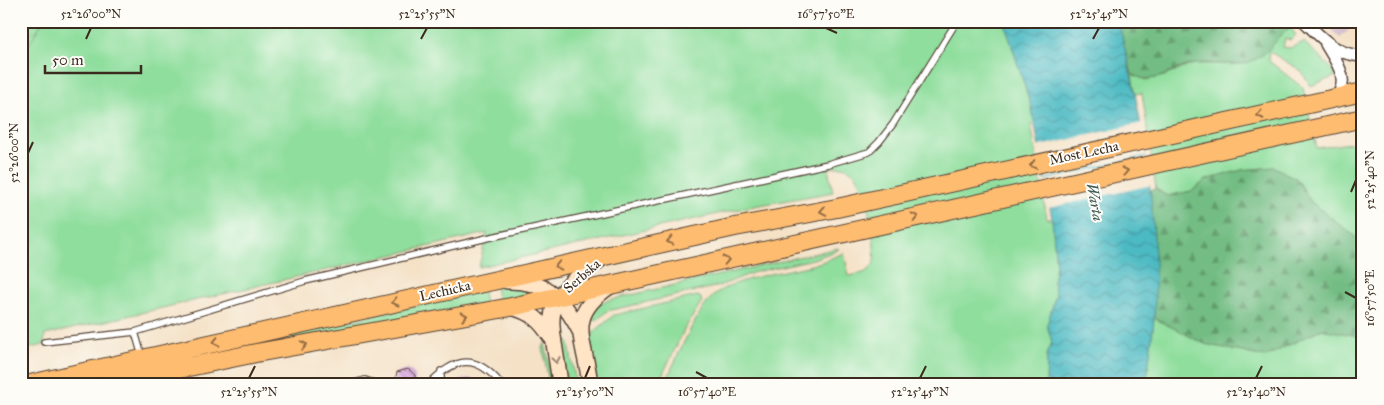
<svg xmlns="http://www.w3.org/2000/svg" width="1384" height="405" viewBox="0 0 1384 405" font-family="'IM FELL Great Primer',serif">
<defs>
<pattern id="forest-firs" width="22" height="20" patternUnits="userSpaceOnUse" patternTransform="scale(1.25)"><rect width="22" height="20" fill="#73bd84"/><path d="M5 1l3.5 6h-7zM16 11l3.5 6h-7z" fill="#609a6b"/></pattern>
<pattern id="park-tufts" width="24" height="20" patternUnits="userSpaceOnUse" patternTransform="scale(1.25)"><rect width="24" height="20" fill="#8fde9d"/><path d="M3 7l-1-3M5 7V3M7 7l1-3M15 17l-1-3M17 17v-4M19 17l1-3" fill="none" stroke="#7cbf87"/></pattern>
<pattern id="water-waves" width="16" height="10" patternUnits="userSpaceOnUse" patternTransform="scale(1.25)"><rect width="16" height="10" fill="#4bbac3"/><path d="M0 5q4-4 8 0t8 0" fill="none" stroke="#40979e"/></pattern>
<pattern id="building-back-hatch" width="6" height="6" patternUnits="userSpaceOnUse" patternTransform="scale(1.25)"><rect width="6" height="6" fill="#dba8e1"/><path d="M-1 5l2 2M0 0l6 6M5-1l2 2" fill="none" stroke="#b389b6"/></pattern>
</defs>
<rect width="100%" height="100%" fill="#fdfcf7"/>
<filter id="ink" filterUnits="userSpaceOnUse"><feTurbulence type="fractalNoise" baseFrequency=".02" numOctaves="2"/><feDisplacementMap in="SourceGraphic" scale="10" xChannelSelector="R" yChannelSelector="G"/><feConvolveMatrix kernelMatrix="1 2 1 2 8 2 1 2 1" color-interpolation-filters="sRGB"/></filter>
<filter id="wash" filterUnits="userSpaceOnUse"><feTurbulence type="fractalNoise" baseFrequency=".0096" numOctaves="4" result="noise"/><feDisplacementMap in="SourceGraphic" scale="20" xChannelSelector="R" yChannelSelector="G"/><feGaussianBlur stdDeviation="1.12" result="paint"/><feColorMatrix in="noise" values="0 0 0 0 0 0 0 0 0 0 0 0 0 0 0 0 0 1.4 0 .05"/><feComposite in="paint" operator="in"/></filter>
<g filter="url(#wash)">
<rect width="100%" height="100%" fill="#f4e1c6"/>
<path fill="#d1bdcc" d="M1322,21H1359L1340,38Z"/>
<path fill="#8fde9d" stroke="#65845e" d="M21,21H1004L1032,109L1036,123L1031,124L1047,219H1052L1056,266L1053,282L1056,294L1047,325L1052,342L1047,355L1046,384H665C676,359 694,316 713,296C730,279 788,271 812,265C823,262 834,257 844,253L849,276C858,274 868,274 873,265C879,253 865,185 856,175C848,166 838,165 828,169L833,192L749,207L479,267L487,233L45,335L44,345L21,350Z
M1290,27L1296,35L1291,40L1285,39L1283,47L1290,48L1304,42L1332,69L1336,76L1311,86L1300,70L1270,52L1269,61L1303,88L1317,148L1363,141V243L1311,202L1297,179L1274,167L1242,170L1206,180L1192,191L1167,196L1156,189L1142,93L1135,94L1132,74L1145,80L1164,76L1193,64H1242L1268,50L1279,35Z
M838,248V250L813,259L755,272L719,286L607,311L598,319L588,322L597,305L609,300Z
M517,286L536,294L498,303L495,287Z
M483,291L485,304L253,346V342Z
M697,296L700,297L702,301L684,330L658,384H597L588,334L593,333L614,315Z
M1154,318L1205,344L1265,357L1321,329L1363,337V384H1146Z
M568,340L576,384H567L559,342Z
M545,343L553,384H549L543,348Z"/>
<path fill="url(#forest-firs)" stroke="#577451" d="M1117,21H1284L1290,27C1277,36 1271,52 1256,59C1237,69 1215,61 1195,64C1178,66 1164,79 1146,79C1142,79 1136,76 1132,74Z
M1274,167L1297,179L1311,202L1363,243V337L1321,329L1265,357L1205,344L1154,318L1150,190L1156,189L1167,196L1192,191L1206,180L1242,170Z"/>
<path fill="url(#park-tufts)" stroke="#65845e" d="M21,21H43L28,46H21Z"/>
<path fill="url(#water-waves)" stroke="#437270" d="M1004,21H1118C1143,115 1160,222 1154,319C1152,341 1149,362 1146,384H1046L1047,355L1052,342L1047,325L1056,294L1053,282L1056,266L1052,219L1032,109Z"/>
<path fill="#f4e1c6" d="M1142,123L1147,155L1043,179L1037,147Z
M1147,157L1152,185L1048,208L1043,181Z"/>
<g id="blocks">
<path fill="url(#building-back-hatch)" d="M408,369L415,375V384H394L397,372Z
M470,378L484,384H456L462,380Z"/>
</g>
</g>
<g filter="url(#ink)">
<use href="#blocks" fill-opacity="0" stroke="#574537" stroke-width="1"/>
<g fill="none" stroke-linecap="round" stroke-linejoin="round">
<g stroke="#574537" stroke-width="8">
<path id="lane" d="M135,332L305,281L487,238L828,164L869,152L879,142L893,124L957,21
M44,342L135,332L142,356
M350,384L365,380L377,384
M429,384C455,357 476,353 501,384
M441,384V371"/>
</g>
<g stroke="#574537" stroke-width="14">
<path id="street" d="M1304,21C1322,38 1337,56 1363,56
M1326,44C1336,62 1351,79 1336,98"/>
</g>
<g stroke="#574537" stroke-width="18">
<path id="secondary" d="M507,281C547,280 563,299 580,331
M511,307C531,312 540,320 551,337
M560,384C551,310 536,307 602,258
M590,384C585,339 564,317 610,286"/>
</g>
<g stroke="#574537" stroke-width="20">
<path id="primary" d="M30,384L735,227L837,208L1363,92
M107,384L256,353L511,307L1363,118"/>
</g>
<use href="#lane" stroke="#fff" stroke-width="5.5"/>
<use href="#street" stroke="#fff" stroke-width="11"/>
<use href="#secondary" stroke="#ffe4c6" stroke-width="15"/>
<use href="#primary" stroke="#febc70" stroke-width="18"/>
</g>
<defs><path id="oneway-chevron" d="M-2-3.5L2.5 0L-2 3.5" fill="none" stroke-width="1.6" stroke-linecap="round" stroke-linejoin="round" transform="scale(1.25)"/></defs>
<g stroke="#936c43">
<use href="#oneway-chevron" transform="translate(1260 115) rotate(168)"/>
<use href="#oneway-chevron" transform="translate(1033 165) rotate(167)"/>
<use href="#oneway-chevron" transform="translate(1125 171) rotate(-12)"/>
<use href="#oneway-chevron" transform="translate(823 211) rotate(169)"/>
<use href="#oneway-chevron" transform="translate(915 217) rotate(-13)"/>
<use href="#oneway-chevron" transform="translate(670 241) rotate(168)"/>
<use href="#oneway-chevron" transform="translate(726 260) rotate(-13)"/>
<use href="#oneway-chevron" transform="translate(558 266) rotate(167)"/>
<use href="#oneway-chevron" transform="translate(395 302) rotate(167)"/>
<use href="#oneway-chevron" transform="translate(464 316) rotate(-10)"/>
<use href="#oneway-chevron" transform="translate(216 342) rotate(167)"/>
<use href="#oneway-chevron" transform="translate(304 345) rotate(-10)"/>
</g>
<use stroke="#9d8772" href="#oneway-chevron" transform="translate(556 360) rotate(80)"/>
</g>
<path fill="none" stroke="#3b2a1e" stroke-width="2" d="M826,28L837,33M86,39L91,28M421,39L427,28M1093,39L1099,28M28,153L33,142M1351,192L1356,180M1345,292L1356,298M696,372L707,378M249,378L255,366M585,378L590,366M920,378L926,366M1256,378L1262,366"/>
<g text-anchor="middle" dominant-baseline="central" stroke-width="4" stroke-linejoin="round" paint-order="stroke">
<g font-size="14" fill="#3b2a1e" stroke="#fdfcf7">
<text transform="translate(1084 153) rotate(-12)">Most Lecha</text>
<text transform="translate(582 276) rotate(-41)">Serbska</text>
<text transform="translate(445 291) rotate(-13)">Lechicka</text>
</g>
<g font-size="15" font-style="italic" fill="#415c58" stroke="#fdfcf7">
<text transform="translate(1095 202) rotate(79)">Warta</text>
</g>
</g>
<rect width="1384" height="405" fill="none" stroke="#fdfcf7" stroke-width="55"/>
<path d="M45 65v8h96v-8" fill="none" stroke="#3b2a1e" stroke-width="2.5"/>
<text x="52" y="65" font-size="15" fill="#3b2a1e" stroke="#fdfcf7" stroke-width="4" paint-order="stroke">50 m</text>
<rect x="28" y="28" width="1328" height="350" fill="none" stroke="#3b2a1e" stroke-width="2"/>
<g font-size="12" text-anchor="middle" fill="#3b2a1e">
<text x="91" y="18">52°26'00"N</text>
<text x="427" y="18">52°25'55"N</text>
<text x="826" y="18">16°57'50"E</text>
<text x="1099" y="18">52°25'45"N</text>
<text transform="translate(14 153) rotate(-90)" y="4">52°26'00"N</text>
<text transform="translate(1370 180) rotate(-90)" y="4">52°25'40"N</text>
<text transform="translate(1370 298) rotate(-90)" y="4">16°57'50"E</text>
<text x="249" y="396">52°25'55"N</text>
<text x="585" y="396">52°25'50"N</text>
<text x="707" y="396">16°57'40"E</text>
<text x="920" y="396">52°25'45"N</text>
<text x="1256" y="396">52°25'40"N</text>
</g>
</svg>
